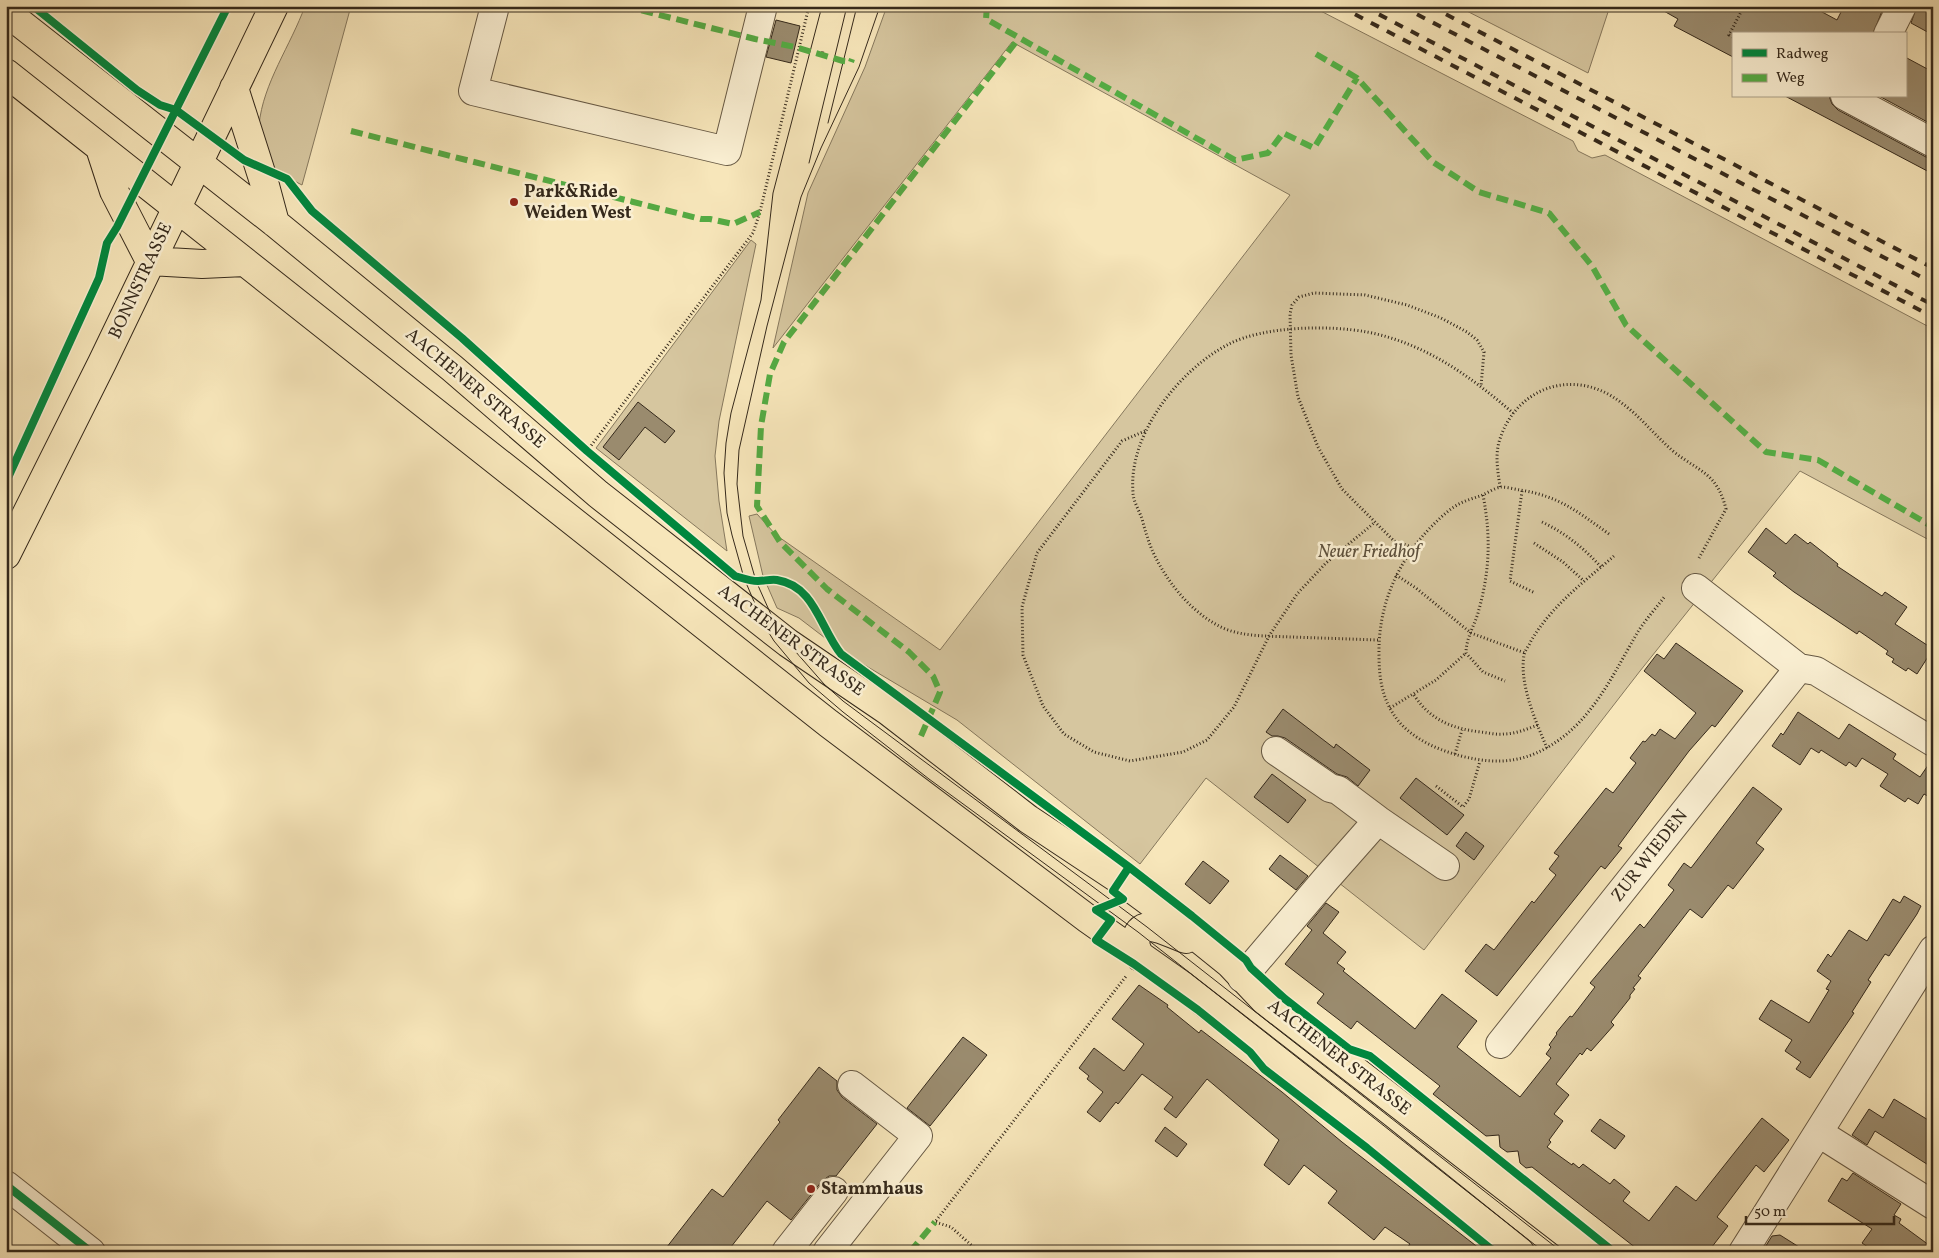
<svg xmlns="http://www.w3.org/2000/svg" width="1939" height="1258" viewBox="0 0 1939 1258" font-family="Vollkorn,serif">
<rect width="100%" height="100%" fill="#f7e6ba"/>
<filter id="stains"><feTurbulence type="fractalNoise" baseFrequency=".004" numOctaves="4"/><feColorMatrix values="0 0 0 0 .2 0 0 0 0 .09 0 0 0 0 .02 0 0 0 .5 -.17"/></filter>
<radialGradient id="worn" r=".72"><stop offset=".6" stop-color="#630" stop-opacity="0"/><stop offset="1" stop-color="#630" stop-opacity=".3"/></radialGradient>
<path fill="#d6c69f" stroke="#86785d" d="M305,6H351L302,185L267,167C264,154 258,138 259,125C263,83 291,45 305,6Z
M887,6H1311L1573,141L1578,151L1592,158L1605,155L1933,329V542L1800,471L1640,671L1424,950L1206,778L1140,864L957,720L846,654L799,618L777,608L763,576L749,516L757,514L776,535L940,650L1290,195L1012,42L773,348L808,193L865,67Z
M1457,6H1610L1588,73Z
M751,240L756,244L719,421L715,456L719,501L727,551L596,448Z"/>
<path fill="#9a8b6e" stroke="#35291b" d="M1655,6H1811L1837,20L1844,6H1884L1873,34H1733V57L1674,26L1678,19Z
M1917,6L1933,14V35L1911,23Z
M776,20L800,26L791,63L766,57Z
M1905,57L1933,72V125L1879,96H1905Z
M1785,96H1829L1832,104L1838,110L1926,157L1933,158V174Z
M638,402L675,431L665,443L645,427L619,460L603,447Z
M1766,528L1786,544L1795,534L1808,544L1810,542L1838,564L1837,566L1882,596L1885,592L1907,607L1895,624L1933,649L1917,674L1908,668L1906,671L1892,662L1894,659L1886,654L1888,651L1859,631L1857,634L1794,592L1773,576L1776,573L1748,552Z
M1676,643L1743,691L1715,727L1712,725L1689,751L1641,815L1618,846L1622,848L1605,869L1601,866L1497,996L1465,971L1486,944L1494,950L1532,901L1534,903L1556,875L1549,869L1559,856L1554,853L1606,788L1613,793L1636,763L1630,758L1643,741L1645,742L1652,734L1655,736L1660,729L1675,739L1696,713L1644,671L1657,654L1664,659Z
M1283,709L1334,748L1336,744L1370,770L1358,786L1347,777L1337,774L1285,738L1278,736H1272L1266,732Z
M1798,712L1839,739L1849,724L1896,754L1893,759L1920,777L1933,758V799L1924,794L1918,804L1908,798L1905,802L1880,786L1888,774L1862,758L1856,767L1849,762L1846,766L1821,750L1819,753L1811,748L1800,765L1772,746L1781,733L1783,735Z
M1272,774L1306,800L1288,823L1254,797Z
M1416,778L1464,815L1447,835L1400,798Z
M1753,787L1782,809L1756,843L1764,849L1733,889L1728,885L1702,918L1690,909L1638,976L1641,978L1633,988L1635,989L1630,995V998L1611,1022L1614,1025L1591,1051L1587,1048L1582,1055L1580,1053L1556,1084L1569,1095L1554,1114L1563,1121L1549,1140L1551,1142L1547,1147L1572,1165L1573,1163L1579,1168L1583,1164L1610,1184L1614,1179L1630,1192L1623,1201L1649,1221L1676,1186L1696,1201L1762,1118L1789,1140L1764,1172L1756,1165L1717,1217L1728,1226L1708,1252H1641L1532,1167L1526,1168L1520,1163L1518,1151L1507,1152L1500,1147L1499,1135L1486,1136L1433,1094L1440,1086L1357,1021L1351,1029L1317,1003L1324,994L1285,964L1312,930L1307,926L1326,903L1339,912L1323,933L1346,952L1337,963L1345,969L1343,971L1415,1029L1442,994L1477,1021L1457,1047L1520,1097L1551,1058L1546,1054L1551,1047L1549,1045L1557,1034L1556,1033L1570,1016L1572,1017L1595,987L1590,983L1640,924L1644,928L1674,890L1668,885L1684,863L1691,868Z
M1466,832L1484,846L1474,860L1456,846Z
M1280,855L1308,876L1296,890L1269,869Z
M1203,861L1229,881L1210,904L1185,884Z
M1904,896L1921,906L1917,914L1889,956L1885,954L1868,980L1871,982L1852,1012L1854,1013L1810,1078L1796,1069L1801,1062L1785,1051L1792,1040L1759,1019L1771,1000L1809,1023L1829,990L1826,989L1831,981L1817,971L1828,954L1831,957L1849,930L1867,941L1893,899L1900,903Z
M1139,985L1168,1005L1167,1007L1199,1033L1201,1030L1282,1092L1342,1142L1484,1252H1404L1410,1244L1385,1227L1374,1240L1328,1203L1337,1191L1304,1165L1289,1185L1264,1165L1279,1140L1207,1079L1176,1118L1164,1109L1173,1097L1142,1074L1118,1104L1116,1102L1100,1122L1087,1112L1103,1092L1087,1079L1089,1076L1079,1068L1094,1048L1124,1071L1144,1044L1112,1019Z
M963,1037L987,1055L930,1126L907,1108Z
M819,1067L837,1081V1090L842,1097L877,1124L836,1176H829L822,1181L791,1220L767,1201L727,1252H663L712,1189L723,1197L780,1122L778,1120Z
M1894,1099L1933,1123V1168L1875,1131L1867,1145L1852,1135L1869,1109L1883,1118Z
M1600,1119L1625,1136L1615,1149L1591,1131Z
M1165,1127L1187,1144L1177,1157L1155,1141Z
M1853,1173L1901,1204L1894,1215L1901,1219L1899,1223L1933,1248V1252H1875L1862,1243L1872,1229L1828,1201L1842,1178L1847,1181Z
M1780,1235L1807,1252H1762L1772,1236Z"/>
<g fill="none" stroke-linecap="round" stroke-linejoin="round">
<g stroke="#665843" stroke-width="30">
<path id="minor" d="M495,6L473,91L727,151L763,6
M1888,34L1902,6
M1845,96L1933,143
M1696,588L1799,668L1816,671L1933,742
M1276,751L1330,788L1338,790L1378,820
M1242,978L1326,879L1378,820L1445,866
M1500,1044L1799,668
M1819,1133L1933,1205
M6,1185L91,1252
M786,1252L834,1191
M827,1252L918,1136L852,1085
M1743,1252L1933,950"/>
</g>
<g stroke="#35291b" stroke-width="30">
<path id="major" d="M6,12L275,223L452,368L598,494L788,643L888,711L1028,819L1120,880L1193,934L1229,963L1264,1000L1590,1252
M6,73L828,723L1088,919L1183,986L1377,1137L1520,1252
M234,88L264,182L275,223
M100,148L114,191L150,261
M150,261L202,264L245,262
M6,555L102,363L274,6
M1140,957L1135,945C1138,912 1167,933 1186,939"/>
</g>
<path stroke="#35291b" stroke-width="3" stroke-dasharray="1 2.5" stroke-linecap="butt" d="M1733,37L1729,35L1744,6
M822,56L823,50
M1145,431L1122,441L1037,553L1022,607L1023,655L1043,706L1064,734L1094,752L1130,761L1183,752L1207,740L1234,707L1269,636L1297,594L1326,563L1374,523
M587,451L753,233L760,212L809,6
M1500,487C1498,472 1495,457 1499,442C1513,393 1563,370 1608,394C1636,410 1651,432 1674,452C1700,472 1717,473 1726,509L1699,558
M1522,491L1510,581L1535,593
M1483,495C1491,537 1490,571 1478,613C1474,626 1466,639 1466,653L1483,672L1505,681
M1542,522C1565,533 1584,548 1601,567
M1609,534C1578,512 1559,496 1520,490C1514,489 1507,487 1501,487C1494,488 1486,494 1480,496C1474,498 1467,500 1461,503C1450,508 1440,518 1431,527C1397,562 1378,606 1379,655C1379,681 1383,704 1401,724C1417,741 1439,750 1461,756C1501,766 1530,762 1563,737C1598,710 1617,667 1639,630C1647,618 1657,607 1665,596
M1534,543L1563,562L1584,581
M1412,547L1394,541L1342,489L1318,447L1298,397L1291,355L1290,314L1292,305L1299,297L1314,293L1365,295L1407,305L1441,318L1467,332L1477,340L1484,352L1481,386
M1396,575L1416,588L1471,633L1525,653
M1378,640C1350,639 1321,638 1292,637C1270,636 1243,637 1223,628C1191,613 1166,581 1152,550C1148,540 1145,530 1142,519C1139,510 1133,501 1133,492C1128,434 1180,369 1229,344C1264,326 1329,325 1367,332C1424,343 1469,375 1513,413
M1414,695C1430,720 1453,729 1481,732C1489,733 1497,735 1504,734C1515,734 1527,729 1538,725
M1390,708L1436,680L1466,653
M1547,748C1536,722 1519,684 1524,655C1525,650 1529,646 1531,641C1552,605 1584,582 1614,556
M1455,754L1462,730
M1436,786L1463,807L1469,799L1480,761
M979,1252L951,1227L935,1222L1127,975"/>
<use href="#minor" stroke="#faefd2" stroke-width="28"/>
<use href="#major" stroke="#f7e6ba" stroke-width="28"/>
<path stroke="#35291b" stroke-width="1" d="M822,6L773,193L761,300L731,413L726,443L724,473L727,513L732,535L744,578L764,625L774,641L809,683L843,712L929,779L1138,932L1544,1252
M880,6L859,67L821,148L801,197L767,326L739,450L737,484L743,536L756,581L777,628L788,643L824,684L843,701L1147,927L1562,1252
M828,123L857,6
M809,163L847,6"/>
<path stroke="#35291b" stroke-width="4" stroke-dasharray="9 9" stroke-linecap="butt" d="M1339,6L1933,317
M1363,6L1933,305
M1401,6L1933,283
M1430,6L1933,268"/>
<path stroke="#54ab43" stroke-width="6" stroke-dasharray="12 6" stroke-linecap="butt" d="M624,6L755,39L795,47L843,61L851,62L852,59
M987,6L986,19L1235,160L1268,153L1283,133L1314,148L1357,78
M1316,54L1357,78L1433,162L1479,192L1549,213L1592,266L1626,325L1766,452L1818,460L1933,527
M351,131L701,219H710L733,224L760,212
M921,736L940,692L933,676L909,652L827,589L780,542L757,506L761,426L770,374L784,342L1019,38
M910,1252L935,1222"/>
<g stroke="#faefd2" stroke-width="11">
<path id="cycleway" d="M33,6L137,90L160,105L176,110L244,160L287,179L312,211L462,338L587,451L735,576C742,578 750,581 758,581C764,581 771,579 777,580C815,586 820,628 841,654L1129,867L1192,916L1246,960L1251,968L1285,999L1349,1049L1370,1056L1614,1252
M6,482L99,278L107,243L117,227L228,6
M1129,867L1113,891L1123,899L1096,910L1111,920L1096,940L1134,964L1198,1010L1250,1052L1264,1069L1367,1148L1491,1249L1498,1252
M6,1185L91,1252"/>
</g>
<use href="#cycleway" stroke="#00873e" stroke-width="8"/>
</g>
<g fill="#8f2418" stroke="#faefd2" stroke-width="2">
<circle cx="514" cy="202" r="5"/>
<circle cx="811" cy="1189" r="5"/>
</g>
<g text-anchor="middle" dominant-baseline="central" stroke-width="5" stroke-linejoin="round" paint-order="stroke">
<g font-size="18" font-weight="bold" fill="#35291b" stroke="#faefd2" text-anchor="start">
<text x="524" y="192">Park&amp;Ride<tspan x="524" dy="21">Weiden West</tspan></text>
<text x="821" y="1189">Stammhaus</text>
</g>
<g font-size="18" fill="#35291b" stroke="#faefd2">
<text transform="translate(141 281) rotate(-65)">BONNSTRASSE</text>
<text transform="translate(475 389) rotate(40)">AACHENER STRASSE</text>
<text transform="translate(791 641) rotate(36)">AACHENER STRASSE</text>
<text transform="translate(1650 856) rotate(-52)">ZUR WIEDEN</text>
<text transform="translate(1339 1058) rotate(38)">AACHENER STRASSE</text>
</g>
<g font-size="18" font-style="italic" fill="#5d503c" stroke="#faefd2">
<text x="1369" y="552">Neuer Friedhof</text>
</g>
</g>
<rect width="1939" height="1258" fill="none" stroke="#f7e6ba" stroke-width="25"/>
<rect x="8" y="8" width="1924" height="1243" fill="none" stroke="#35291b" stroke-width="2.5"/>
<rect x="12" y="12" width="1914" height="1233" fill="none" stroke="#35291b"/>
<rect x="1732" y="32" width="175" height="65" fill="#faefd2" stroke="#aba089"/>
<rect x="1742" y="49" width="25" height="8" fill="#00873e" stroke="#aba089"/>
<text x="1776" y="58" font-size="15" fill="#35291b">Radweg</text>
<rect x="1742" y="74" width="25" height="8" fill="#54ab43" stroke="#aba089"/>
<text x="1776" y="82" font-size="15" fill="#35291b">Weg</text>
<path d="M1746 1216v8h148v-8" fill="none" stroke="#35291b" stroke-width="2.5"/>
<text x="1754" y="1216" font-size="15" fill="#35291b" stroke="#faefd2" stroke-width="4" paint-order="stroke">50 m</text>
<rect width="100%" height="100%" filter="url(#stains)"/>
<rect width="100%" height="100%" fill="url(#worn)"/>
</svg>
